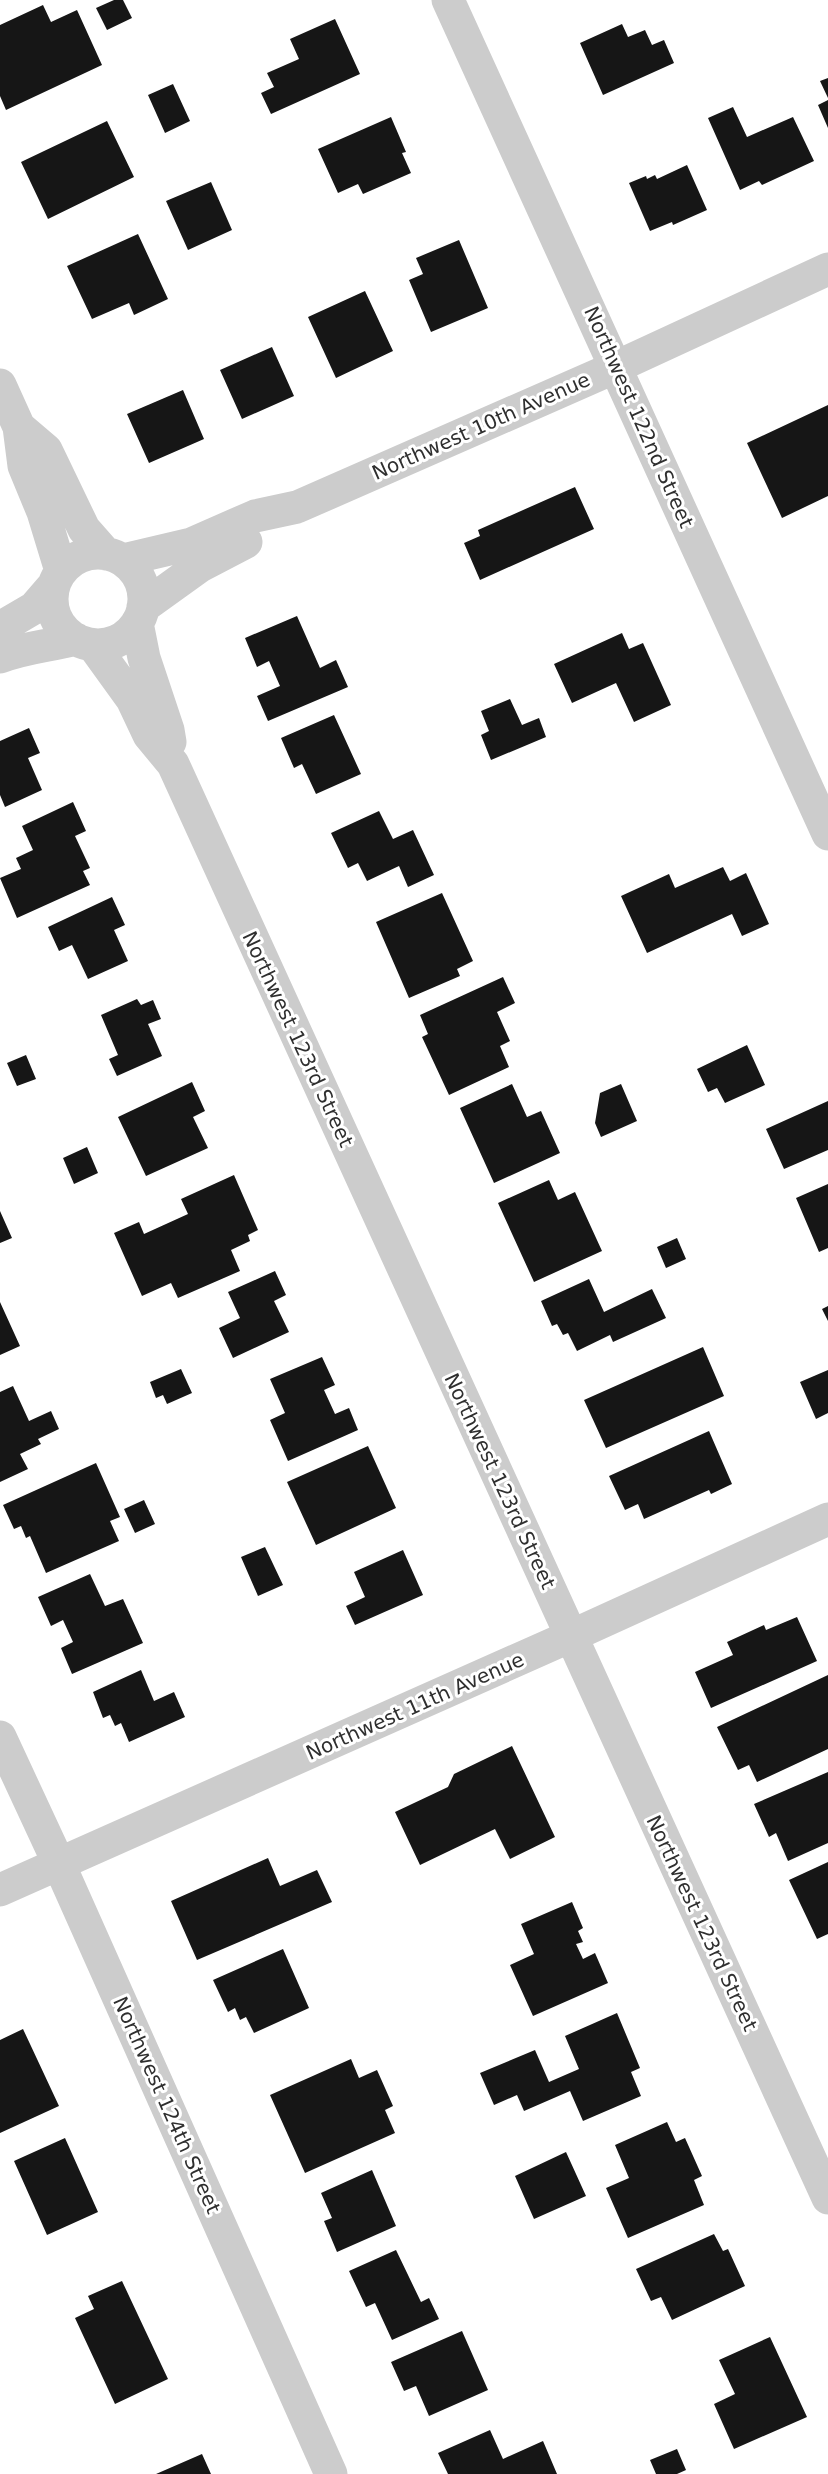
<svg xmlns="http://www.w3.org/2000/svg" width="828" height="2474" viewBox="0 0 828 2474" font-family="'DejaVu Sans',sans-serif">
<rect width="100%" height="100%" fill="#fff"/>
<path fill="#161616" d="M114,0H123L132,18L107,30L96,8Z
M43,5L51,22L77,10L102,65L6,110L0,96V25Z
M335,19L360,74L271,114L261,93L274,87L267,73L299,59L290,39Z
M622,24L628,37L645,30L652,45L664,40L674,63L603,95L580,43Z
M828,78V98L820,81Z
M173,84L190,121L165,133L148,95Z
M828,100V128L818,105Z
M733,107L747,137L793,117L814,161L762,185L759,181L740,190L708,118Z
M391,117L406,152L402,153L411,173L363,194L358,184L338,193L318,149Z
M107,121L134,177L48,219L21,162Z
M687,165L707,210L673,225L672,222L650,231L629,183L646,176L647,179L655,175L657,179Z
M211,182L232,230L188,250L166,201Z
M138,234L168,299L134,315L129,303L92,319L67,266Z
M459,240L488,308L431,332L409,280L423,274L416,258Z
M365,291L393,351L336,378L308,317Z
M272,347L294,396L242,419L220,370Z
M183,390L204,439L149,463L127,414Z
M828,405V496L782,518L747,443Z
M575,487L594,529L480,580L464,543L480,536L478,530Z
M297,616L320,668L336,660L348,687L268,721L257,696L280,686L269,661L257,667L245,638Z
M622,633L629,649L643,643L671,705L634,722L616,683L572,703L554,664Z
M510,699L522,725L539,718L546,737L491,760L481,735L489,731L481,711Z
M334,715L361,774L316,794L302,764L294,768L281,738Z
M29,728L40,753L28,758L42,790L5,807L0,795V741Z
M73,802L86,831L75,836L90,868L83,871L90,885L17,918L0,878L21,869L16,858L33,850L22,826Z
M379,811L393,839L413,830L434,875L408,887L399,866L367,881L358,863L348,868L331,833Z
M723,867L730,881L746,873L769,924L742,936L732,914L647,953L621,896L669,874L675,888Z
M442,893L473,961L457,969L460,976L409,998L376,922Z
M112,897L125,925L114,930L128,961L88,979L72,945L59,951L48,927Z
M503,977L515,1003L497,1012L510,1041L500,1046L509,1067L449,1095L422,1037L428,1034L420,1015Z
M137,999L141,1005L153,1000L161,1019L148,1024L162,1056L117,1076L109,1059L118,1055L101,1015Z
M747,1045L765,1085L725,1103L717,1088L708,1092L697,1069Z
M26,1055L36,1079L17,1086L7,1063Z
M192,1082L205,1111L193,1117L208,1148L146,1176L118,1117Z
M512,1084L527,1117L541,1111L560,1153L494,1183L460,1108Z
M621,1084L637,1121L601,1137L595,1123L600,1093Z
M828,1101V1150L784,1169L766,1129Z
M87,1147L98,1173L74,1184L63,1158Z
M234,1175L258,1230L248,1235L250,1241L231,1250L240,1271L178,1298L171,1283L142,1296L114,1233L139,1222L144,1234L188,1214L181,1199Z
M549,1180L558,1200L575,1192L602,1251L534,1282L498,1203Z
M828,1184V1248L819,1252L796,1198Z
M0,1211L12,1238L0,1243Z
M677,1238L686,1259L666,1268L657,1247Z
M275,1271L286,1295L274,1301L289,1332L233,1358L219,1328L240,1318L228,1292Z
M589,1279L604,1312L652,1289L666,1318L613,1342L610,1335L577,1351L568,1333L563,1335L557,1324L552,1326L541,1301Z
M0,1302L20,1346L0,1355Z
M828,1306V1321L822,1309Z
M703,1347L724,1396L606,1448L584,1400Z
M322,1357L335,1385L324,1390L335,1414L349,1408L358,1430L288,1461L270,1420L285,1413L270,1379Z
M181,1369L192,1393L167,1404L163,1395L156,1398L150,1382Z
M828,1370V1413L816,1419L800,1382Z
M13,1386L29,1421L51,1411L59,1429L38,1439L41,1444L20,1454L28,1469L0,1482V1392Z
M709,1431L732,1484L711,1494L709,1490L644,1519L638,1504L625,1510L609,1476Z
M368,1446L396,1508L316,1545L287,1482Z
M96,1463L120,1517L110,1521L119,1541L46,1573L30,1536L26,1538L21,1526L14,1529L3,1505Z
M144,1500L155,1524L135,1533L124,1509Z
M265,1547L283,1585L258,1596L241,1557Z
M403,1550L423,1595L355,1625L346,1606L365,1597L354,1572Z
M90,1574L105,1606L123,1599L143,1643L72,1674L61,1648L73,1642L63,1620L51,1626L38,1597Z
M797,1617L817,1661L711,1708L695,1672L733,1655L727,1642L764,1625L766,1630Z
M141,1670L154,1701L174,1692L185,1717L129,1742L121,1723L115,1726L110,1715L103,1718L93,1692Z
M828,1675V1749L757,1782L749,1765L738,1770L717,1727Z
M512,1746L555,1837L510,1859L495,1829L420,1865L395,1812L448,1787L454,1774Z
M828,1772V1843L788,1861L776,1833L769,1837L754,1804Z
M268,1858L280,1886L317,1870L332,1902L197,1960L171,1901Z
M828,1862V1934L817,1939L789,1880Z
M572,1902L583,1928L578,1931L583,1942L576,1944L583,1959L595,1953L608,1983L533,2016L510,1965L534,1954L521,1924Z
M283,1949L309,2008L254,2033L246,2017L240,2020L235,2008L228,2012L213,1980Z
M617,2013L640,2068L631,2072L641,2096L583,2121L570,2091L524,2111L517,2095L494,2105L480,2073L535,2050L549,2082L579,2069L565,2036Z
M23,2029L59,2106L0,2133V2040Z
M351,2059L359,2078L377,2070L393,2106L385,2110L395,2133L305,2173L270,2095Z
M667,2122L676,2142L685,2138L702,2176L694,2180L704,2205L628,2238L606,2188L629,2178L615,2145Z
M65,2138L98,2212L47,2235L14,2161Z
M566,2152L586,2196L534,2219L515,2176Z
M372,2170L396,2226L337,2252L324,2221L332,2218L321,2193Z
M714,2234L723,2251L728,2249L745,2286L672,2320L661,2297L651,2301L636,2269Z
M396,2250L421,2302L429,2298L439,2319L392,2340L375,2303L366,2307L349,2271Z
M122,2281L168,2379L115,2404L75,2318L94,2309L88,2296Z
M462,2331L488,2390L429,2416L416,2386L404,2391L391,2362Z
M770,2337L807,2417L734,2449L714,2404L735,2394L719,2360Z
M490,2430L503,2459L543,2441L557,2474H448L438,2453Z
M677,2449L686,2470L677,2474H656L650,2460Z
M202,2454L211,2474H156Z"/>
<g fill="none" stroke-linecap="round" stroke-linejoin="round">
<path stroke="#ccc" stroke-width="33" d="M448,0L828,834
M0,385L19,427L24,466L43,512L61,571
M19,427L46,450L84,529L106,554
M52 599a46 46 0 1 1 92 0a46 46 0 1 1-92 0Z
M123,560L191,544L255,516L297,507L616,367L828,269
M143,607L200,566L246,542
M137,623L144,658L168,730L170,742
M0,628L34,608L53,586
M93,645L132,699L149,735L173,764L828,2198
M0,657C27,647 49,646 76,639
M0,1737L59,1864L331,2474
M0,1890L571,1636L828,1519"/>
</g>
<g text-anchor="middle" dominant-baseline="central" stroke-width="6" stroke-linejoin="round" paint-order="stroke">
<g font-size="20" fill="#2f2f2f" stroke="#fff">
<text transform="translate(639 417) rotate(66)">Northwest 122nd Street</text>
<text transform="translate(481 426) rotate(-24)">Northwest 10th Avenue</text>
<text transform="translate(298 1039) rotate(65)">Northwest 123rd Street</text>
<text transform="translate(500 1481) rotate(65)">Northwest 123rd Street</text>
<text transform="translate(415 1706) rotate(-24)">Northwest 11th Avenue</text>
<text transform="translate(702 1923) rotate(65)">Northwest 123rd Street</text>
<text transform="translate(167 2105) rotate(66)">Northwest 124th Street</text>
</g>
</g>
</svg>
